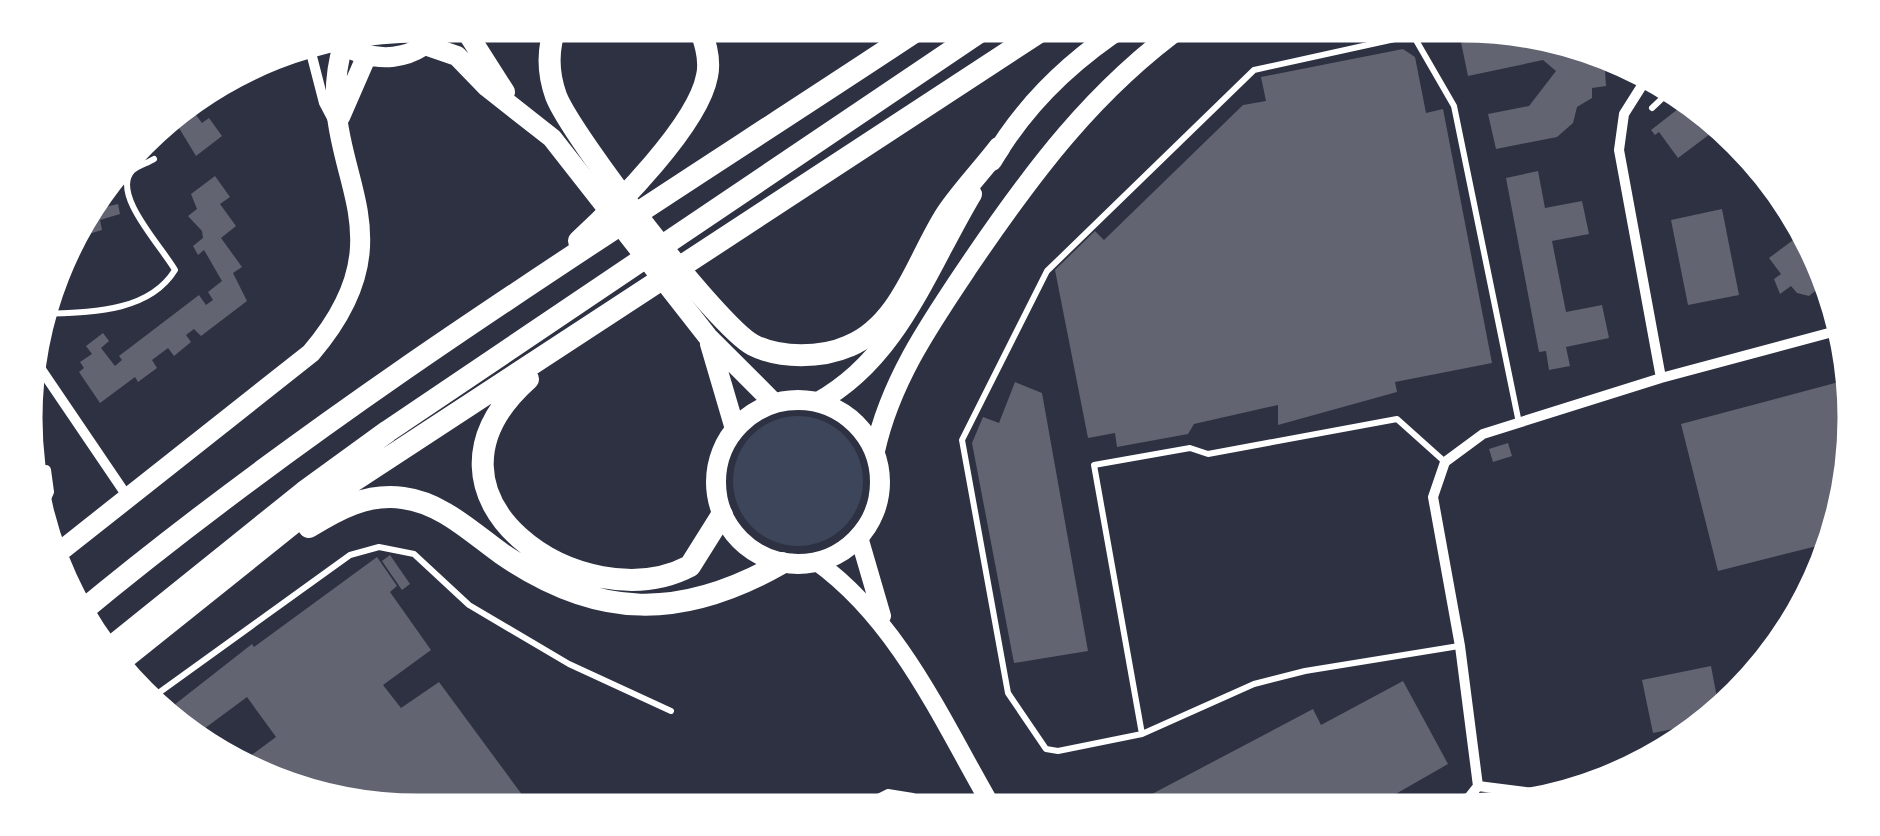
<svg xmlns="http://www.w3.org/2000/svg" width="1880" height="836" viewBox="0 0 1880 836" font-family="Overpass,sans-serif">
<rect width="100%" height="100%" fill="#2d3142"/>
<path fill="#3c4559" d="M733 481a65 65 0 1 1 130 0a65 65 0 1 1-130 0Z"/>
<path fill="#626471" d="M1276,23H1307L1308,27L1279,35Z
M1457,23L1539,38L1541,48L1582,46L1604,53L1606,86L1592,88V98L1577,107L1573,123L1557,137L1496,149L1488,114L1529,106L1556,71L1543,60L1468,76Z
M1403,49L1415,57L1426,113L1443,109L1492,363L1395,382L1397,392L1278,425V405L1194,424L1188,434L1117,447L1115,433L1088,438L1055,270L1095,231L1104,240L1243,105L1266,101L1261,77Z
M193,100L190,107L202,123L209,118L222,136L196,156L173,118L168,121L164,116Z
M1687,102L1722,125L1678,158L1659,132L1655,135L1651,130Z
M1538,171L1545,208L1582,201L1589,234L1552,241L1566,312L1602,305L1609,338L1566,347L1570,366L1549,370L1546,351L1539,352L1506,178Z
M215,176L230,197L220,204L236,226L221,238L242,267L233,273L247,301L201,336L194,329L186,335L191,342L174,356L168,348L152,360L157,368L138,382L135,377L100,403L79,372L84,368L80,362L92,354L86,346L103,333L109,341L101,348L115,366L122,360L119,356L199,295L206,305L213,300L208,292L222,281L204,250L198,255L193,246L203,238L202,231L188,216L197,209L191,194Z
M97,197L101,208L118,204L120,214L100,220L102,230L72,239L76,220Z
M1722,209L1739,295L1688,305L1671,220Z
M1804,232L1827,266L1830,279L1809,296L1797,293L1791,286L1780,294L1774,279L1781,274L1769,258Z
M1850,379L1857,417L1833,542L1718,571L1681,424Z
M1015,382L1042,393L1088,651L1014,663L972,443L983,417L999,423Z
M1508,443L1512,456L1493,462L1489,449Z
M390,555L410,584L402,590L382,561Z
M377,557L397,586L390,592L431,650L383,685L401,708L439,682L523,796L507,807L510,811L519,804L526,813H417L267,784L238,765L276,737L247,697L193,737L169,709L252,644L254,647Z
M1711,666L1720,714L1713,721L1653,733L1642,680Z
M1403,681L1448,764L1366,811H1161L1152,794L1313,709L1321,725Z"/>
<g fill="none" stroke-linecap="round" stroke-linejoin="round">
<path stroke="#fff" stroke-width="6" d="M1652,108L1670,91
M40,314C86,312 148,314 175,270C162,247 111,194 132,171C137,166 148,163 154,159
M1459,646L1305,671L1254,684L1142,734L1058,751L1046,749L1008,693L962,440L1047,271L1254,70L1413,35L1454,106L1519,423
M146,702L350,555L379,547L414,554L469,605L569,664L671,711
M1142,734L1094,465L1190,448L1208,454L1397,419L1445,462
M848,812L888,792L913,796L923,812"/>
<path stroke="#fff" stroke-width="10" d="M308,41L324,103L333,120
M1648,76L1624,114L1619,150L1661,378
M30,353L127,496
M38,516L49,492L46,470
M1478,786L1564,797
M1459,810L1478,786L1460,646L1433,497L1445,462L1483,434L1661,378L1840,330"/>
<path stroke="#fff" stroke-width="18" d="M859,537L882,616
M817,562C901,623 944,725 995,812"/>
<path stroke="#fff" stroke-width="20" d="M461,23L505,92
M334,38C369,67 421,64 444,23
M425,45L457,56L487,87L552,138L708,337L774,403
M340,117L367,55
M992,161C1025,104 1074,58 1129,23
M710,344L735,429
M716 482a82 82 0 1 1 164 0a82 82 0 1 1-164 0Z
M818,402C898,358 927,269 972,194
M875,451C890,382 929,325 968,267C1031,174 1094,89 1187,23
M53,557L311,353C421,224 307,166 343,45"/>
<path stroke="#fff" stroke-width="22" d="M557,23C547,48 547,71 556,96C572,137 717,326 753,345C780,359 822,358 849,346C902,324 918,257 947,213C962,191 982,170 999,148
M579,241C616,207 698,125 707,76C711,58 704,39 698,23
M528,379C396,497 584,622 690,566L722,515
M309,527C338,509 367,493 403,498C442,503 471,532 502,554C598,620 682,620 782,563
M76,616C342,395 640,214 928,23
M105,652L304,492L388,431L993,23
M116,665L312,508L1053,23"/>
</g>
<path d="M0 0H1880V836H0ZM418 40H1462A378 378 0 0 1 1840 418V418A378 378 0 0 1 1462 796H418A378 378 0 0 1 40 418V418A378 378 0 0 1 418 40Z" fill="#fff" fill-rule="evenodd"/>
<path fill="none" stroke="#fff" stroke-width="5" d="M418 40H1462A378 378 0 0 1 1840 418V418A378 378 0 0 1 1462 796H418A378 378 0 0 1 40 418V418A378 378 0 0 1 418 40Z"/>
</svg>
